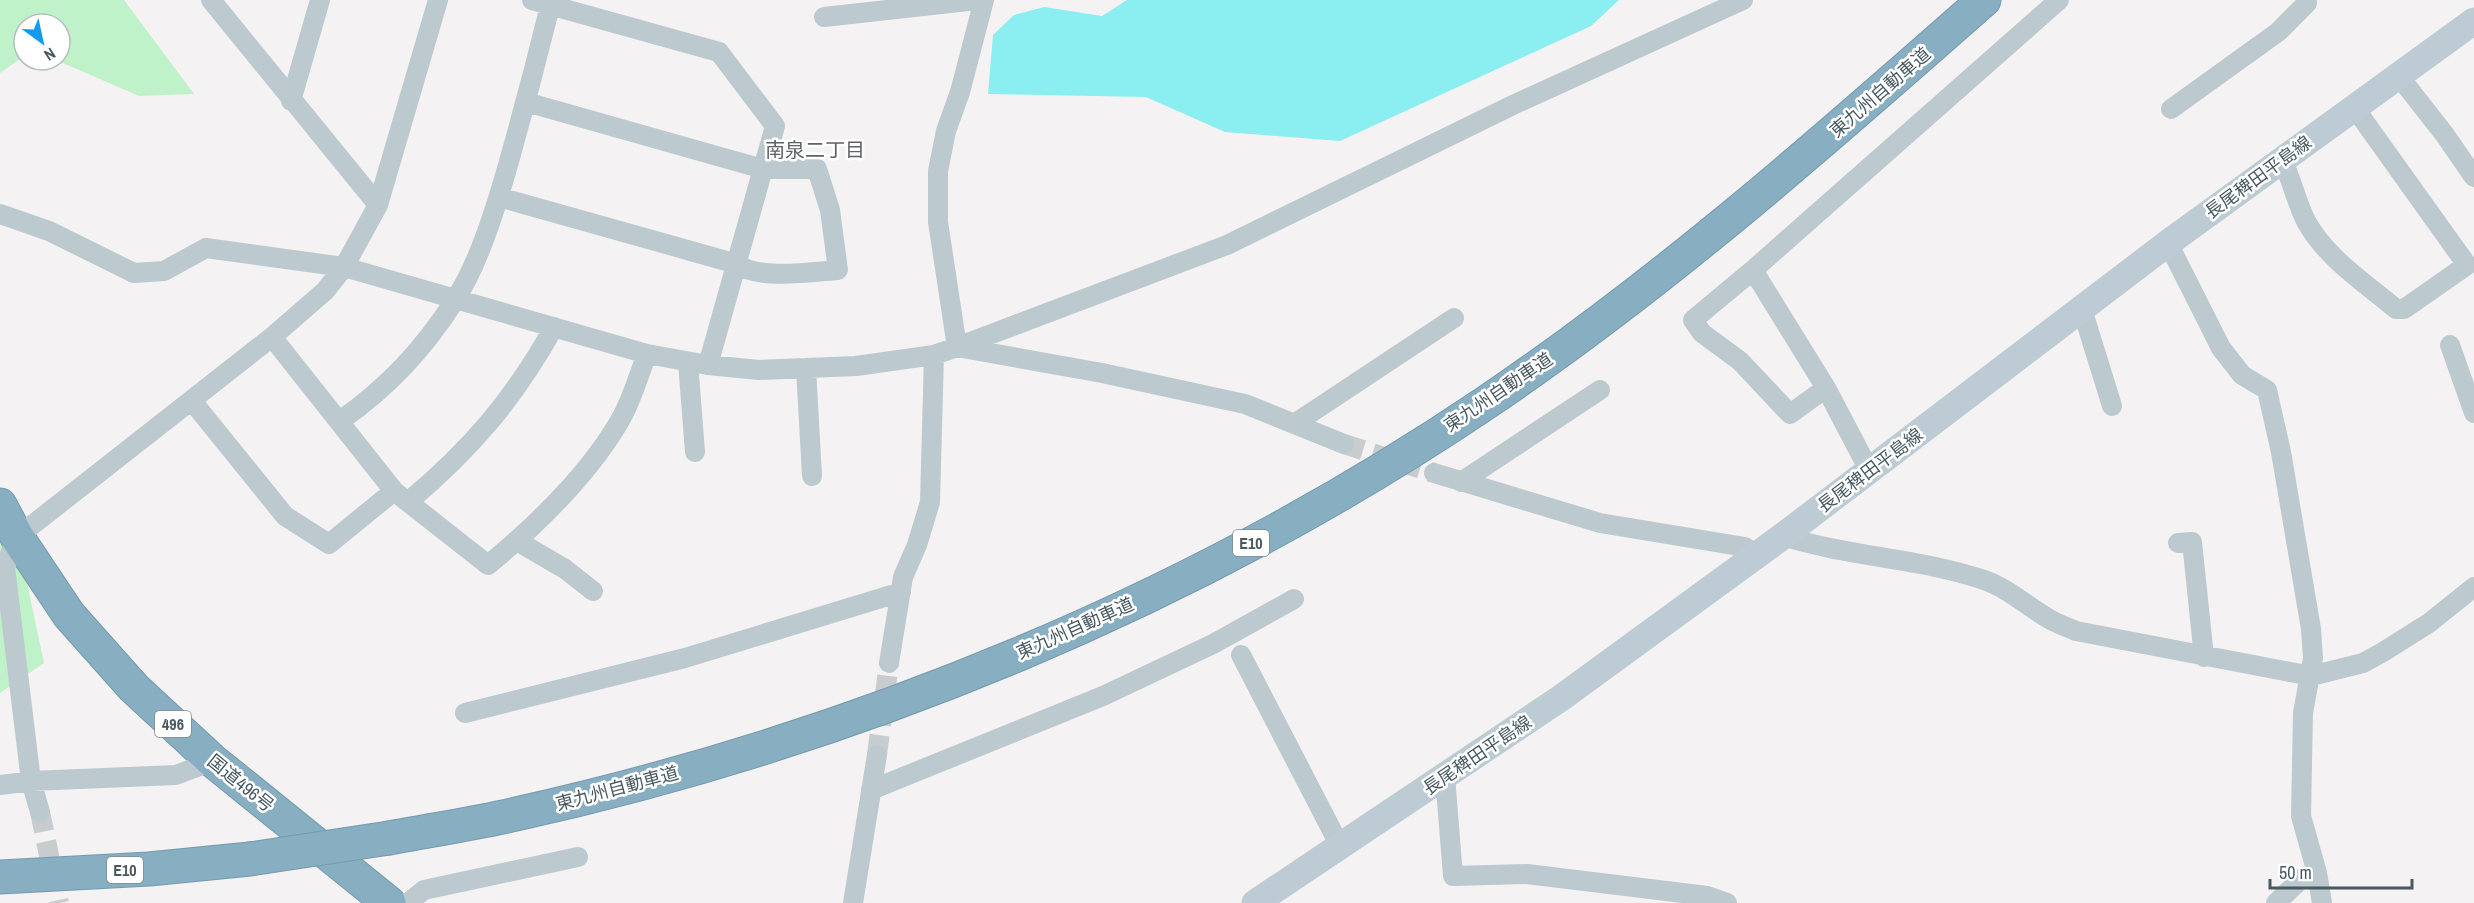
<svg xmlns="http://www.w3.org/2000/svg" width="2474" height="903" viewBox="0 0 2474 903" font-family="'Archivo Narrow','Noto Sans JP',sans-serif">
<rect width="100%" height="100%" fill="#f4f2f2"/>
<path fill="#c0f2ca" d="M0,0H124L194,94L139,96L56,60H60V24H24V56L0,73Z
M0,533L26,578L44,663L0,693Z"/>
<path fill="#8beef1" d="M1127,0H1619L1591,26L1340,141L1225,132L1146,97L988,94L993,35L1014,15L1044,7L1102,16Z"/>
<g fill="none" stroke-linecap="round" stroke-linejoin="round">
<path stroke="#c9ccce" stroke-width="20" stroke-dasharray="20 10" stroke-linecap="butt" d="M1344,444L1434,473
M877,755L889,663
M40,812L59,903"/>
<g stroke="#739aae" stroke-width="35">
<path id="highway" d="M0,505L17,537L69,615L134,688L213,761L389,903
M389,838C431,830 474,824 516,814C858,738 1193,600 1484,404C1662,284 1823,142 1984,0
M0,877L149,869L250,859"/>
</g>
<path stroke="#bcc9cf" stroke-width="20" d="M211,0L378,205
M532,0L719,52L775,126L708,365
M824,17L977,0
M2398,75L2445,135L2474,177
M291,101L320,0
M2171,109L2278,32L2307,3
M2282,160C2292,179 2296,202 2306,221C2326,258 2364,282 2396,309H2404L2467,265L2354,107
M499,197L737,264C758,280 811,272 838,270L830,210L817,169H763L526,102
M0,214L49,231L134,273L164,271L206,248L344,267L647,354L708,365L759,370L856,366L934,355L957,347L1227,245L1515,104L1743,0
M2168,243L2221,348L2242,375L2267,390L2281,452L2311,629L2313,658L2303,713L2301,816L2317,873L2322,903
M1753,270L1693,320L1702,333L1740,361L1790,414L1826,388
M2082,309L2112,406
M272,337L394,491L488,565C537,525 593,470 623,415C633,396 639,374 647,354
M2450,345L2474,413
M957,347L1102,373L1245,404L1344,444
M957,347L938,222V171L946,131L960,92L984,0
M688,362L695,452
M806,368L812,476
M192,401L285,516L329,544L394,491
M340,421C388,387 423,350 455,300C479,263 496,207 508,165C523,112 537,59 550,6
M1294,424L1454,318
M1869,470L1826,388L1753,270L2059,0
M1434,473L1600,523L1745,547L1756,556
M1461,482L1600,390
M408,502C471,449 514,399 554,327
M1783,536C1849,557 1919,558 1984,580C2008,588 2028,607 2051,620C2058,624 2067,627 2076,631L2311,676L2363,663L2383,652L2429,623L2474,587
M517,541L565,569L593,591
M2178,543L2192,542L2204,657
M1241,655L1340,846
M889,663L903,577L917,545L930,502L934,355
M465,713L685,658L901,592
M1445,776L1453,876L1527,874L1707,896L1727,903
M0,785L31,781L176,775L213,761
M871,790L1103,696L1213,644L1294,599
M40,812L31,781L5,567L17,537L272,337L325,291L344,267L378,205L438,0
M408,903L424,890L578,857
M853,903L877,755
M2276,903L2302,878L2317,873"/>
<path stroke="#bdccd4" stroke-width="27" d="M1255,903L1561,698L1783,536L2168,243L2474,21"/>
<use href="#highway" stroke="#88aec2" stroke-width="33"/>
<g stroke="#739aae" stroke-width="35" stroke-linecap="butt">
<path id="highway-bridge" d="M250,859L389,838"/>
</g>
<use href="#highway-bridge" stroke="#88aec2" stroke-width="33"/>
</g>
<g text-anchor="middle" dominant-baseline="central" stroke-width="5" stroke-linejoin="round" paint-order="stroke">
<g fill="#fff" stroke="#7f8b90" stroke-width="1.5">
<rect x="1233" y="530" width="36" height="26" rx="4.5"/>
<rect x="155" y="711" width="36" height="26" rx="4.5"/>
<rect x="107" y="857" width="36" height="26" rx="4.5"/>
</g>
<g font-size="16" font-weight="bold" fill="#485960">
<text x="1251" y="543">E10</text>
<text x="173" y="724">496</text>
<text x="125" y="870">E10</text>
</g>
<g font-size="18" fill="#485960" stroke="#fff">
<text transform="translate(1880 92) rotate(-41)">東九州自動車道</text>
<text transform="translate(2258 177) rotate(-36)">長尾稗田平島線</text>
<text transform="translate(1498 392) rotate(-34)">東九州自動車道</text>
<text transform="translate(1870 470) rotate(-37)">長尾稗田平島線</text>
<text transform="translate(1075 628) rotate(-24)">東九州自動車道</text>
<text transform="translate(1477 755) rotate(-34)">長尾稗田平島線</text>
<text transform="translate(241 783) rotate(39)">国道496号</text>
<text transform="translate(617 788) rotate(-15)">東九州自動車道</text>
</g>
<g font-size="20" fill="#5e6367" stroke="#fff">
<text x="815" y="149">南泉二丁目</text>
</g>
</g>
<g transform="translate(42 42) rotate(147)"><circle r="28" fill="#ffffff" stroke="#b6bdbf" stroke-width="1.5"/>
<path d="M0-4.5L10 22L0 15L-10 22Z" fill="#129aee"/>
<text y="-9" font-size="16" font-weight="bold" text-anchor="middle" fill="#485960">N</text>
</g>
<path d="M2270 879v9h142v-9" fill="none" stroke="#485960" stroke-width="3"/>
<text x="2279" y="879" font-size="18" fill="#485960" stroke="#ffffff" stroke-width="4.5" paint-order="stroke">50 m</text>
</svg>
